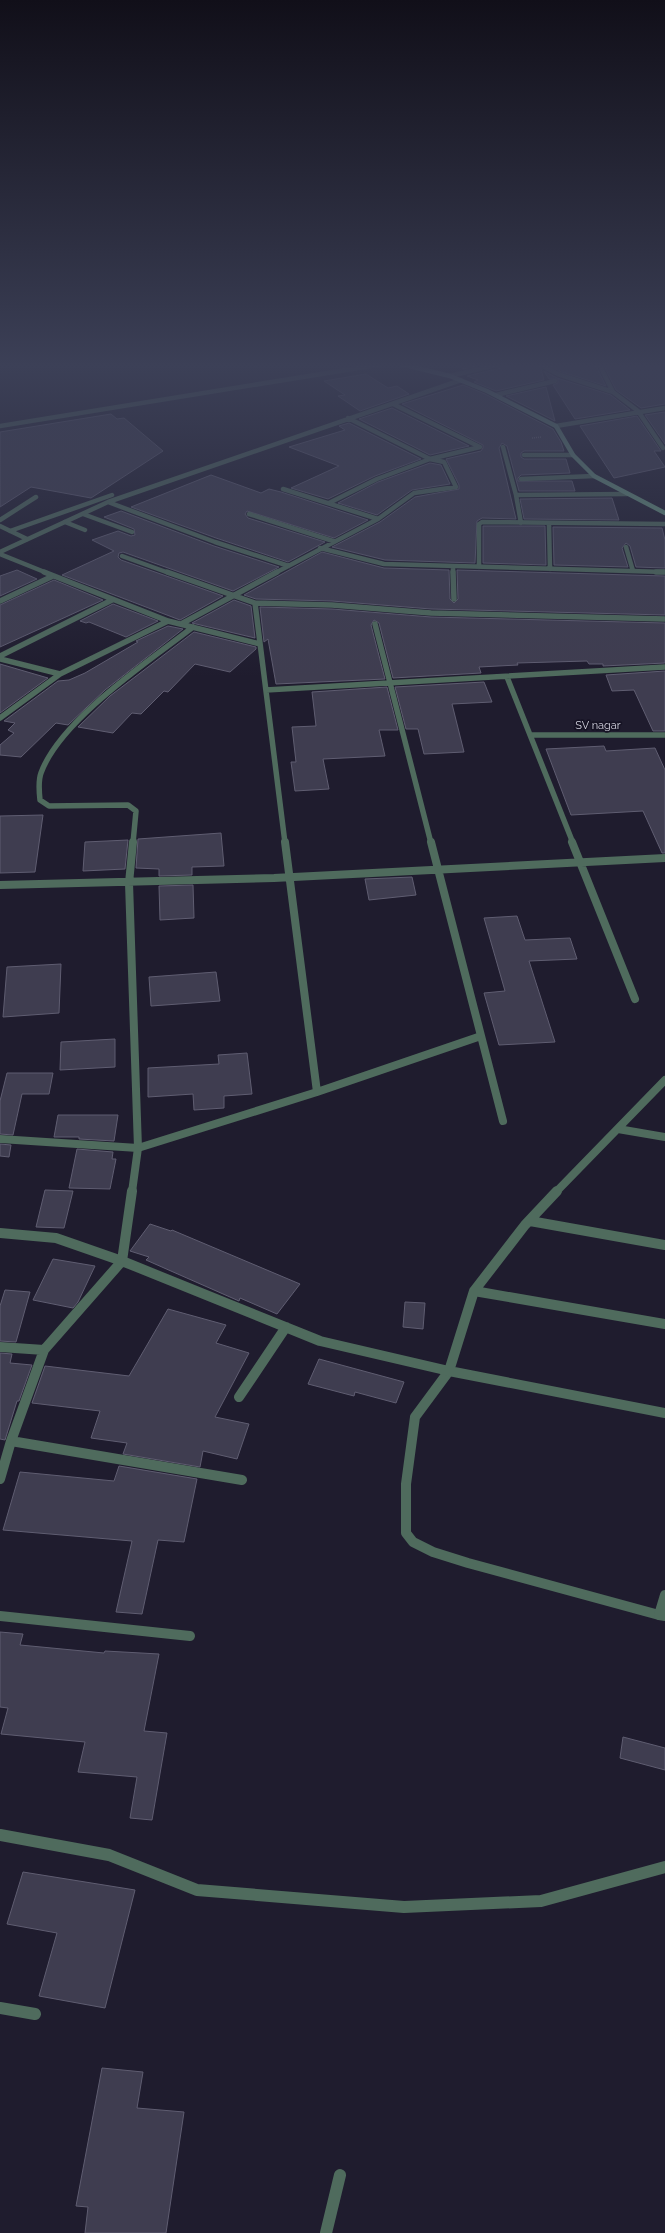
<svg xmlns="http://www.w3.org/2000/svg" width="665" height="2233" viewBox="0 0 665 2233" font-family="Raleway,sans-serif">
<rect width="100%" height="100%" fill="#1f1c2e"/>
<path fill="#3f3d50" stroke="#5f5d71" d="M454,364H484L464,369Z
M504,364H535L541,369L544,380L496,391L474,382L478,380L467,376L501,368Z
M547,364H595L606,386L559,371Z
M603,364H665V404L641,408L616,390Z
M544,371L557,378L611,395L630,410L575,419L553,385L558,383V379H549Z
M366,374L388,388L397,386L409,394L360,411L338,396L345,395L324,381Z
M463,385L485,394L553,429L561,442L564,451H524L521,453V457L524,459H566L570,473L521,475L518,478V481H572L575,491H519L507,446L502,443L499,448L516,519L482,518L477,521L475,563L385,560L332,547L380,522L415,497L459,489V485L446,459L481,451L483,448V445L402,404Z
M546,387L555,421L506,396Z
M392,408L469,446L430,455L359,419Z
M665,412V444L645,415Z
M111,414L117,419L124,418L163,451L91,498L31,487L0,507V432Z
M637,416L661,451H654L665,467L614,478L580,426Z
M349,423L421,459L375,476L328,499L291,488L339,466L289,447L345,430L339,426Z
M430,463L441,465L450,484L412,490L377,515L338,503L378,482Z
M211,475L261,493L269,489L281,492L368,520L334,538L247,511L245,514L248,518L325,542L288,562L216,538L131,507Z
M612,498L619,520L524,519L520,499Z
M121,511L214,546L279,567L233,591L123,552L119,553L118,557L121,560L223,596L180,620L62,575L114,551L92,540L118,531L131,536L135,535L134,529L104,517Z
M483,526H545L546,565L483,563Z
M553,527L662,528L665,540V568L636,567L630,546L626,543L622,548L628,567L554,565Z
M322,552L384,568L449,570L450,599L454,603L458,599L457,570L665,576V615L431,609L332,601L256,599L244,595Z
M17,570L37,579L0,596V576Z
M54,580L103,600L0,647V605Z
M234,600L251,606L255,638L192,623Z
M113,604L158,621L126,637L89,622L86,623L80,621Z
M260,607L332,609L431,617L665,623V663L603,666V664H589L587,661L517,663L518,665L479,667L481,673L393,678L379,623L374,620L371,625L385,679L276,684L268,639L264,642Z
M168,626L183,629L105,690L68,725L56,723L21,757L0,755V745L14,733L8,730L15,723L4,721L58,681L69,680L85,673L138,642L136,641Z
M194,632L256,647V649L230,672L195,664L168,692L164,691L141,714L132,713L113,733L78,727L110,696Z
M0,664L48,678L0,713Z
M665,671V731H653L634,690L612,691L606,675Z
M484,682L492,702L452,704L464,752L424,754L418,729H406L395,687Z
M387,687L398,730H379L385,756L323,759L329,789L295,791L291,762H296L292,727L316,726L312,692Z
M604,746L606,751L655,748L665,770V853H662L643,811L571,815L546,749Z
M43,815L35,872L0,873V816Z
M221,833L224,866L192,867V875L159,876V869L136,868L138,839Z
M128,840L125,869L83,871L85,842Z
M412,877L416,895L369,900L365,879Z
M193,885L194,918L160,920L159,886Z
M517,916L525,940L570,938L577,959L529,961L555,1042L499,1045L484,993L505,991L484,918Z
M61,964L59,1013L3,1017L7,967Z
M216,972L220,1001L151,1006L149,977Z
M115,1039V1067L60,1070L61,1042Z
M247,1053L252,1094L224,1096V1108L194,1110L193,1094L148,1097V1068L219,1064L218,1055Z
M7,1073H53L49,1094H22L13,1135L0,1134V1101Z
M58,1115H118L114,1141L79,1139V1137H54Z
M0,1144L11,1145L9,1157L0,1156Z
M77,1149L113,1152L112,1159H116L110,1189L69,1188Z
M45,1190L73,1191L64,1228L36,1227Z
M150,1224L171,1231L172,1230L300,1284L277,1314L240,1298L239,1301L146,1260L149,1257L130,1251Z
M53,1259L95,1266L78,1302L73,1308L33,1300Z
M5,1290L30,1292L16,1342L0,1341V1306Z
M405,1302L425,1303L423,1329L403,1327Z
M168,1309L226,1325L216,1343L249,1353L215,1417L249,1424L237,1459L203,1451L200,1467L123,1454L127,1443L91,1438L100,1411L32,1403L45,1366L129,1376Z
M0,1353L12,1354L10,1363L32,1365L19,1401H17L5,1440L0,1439Z
M319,1359L404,1382L396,1403L355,1392L354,1396L308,1384Z
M119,1466L197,1479L184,1542L158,1540L142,1614L116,1612L132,1541L3,1530L20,1472L114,1481Z
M0,1632L23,1634L20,1645L104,1653L105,1651L159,1654L144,1731L167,1733L152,1820L130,1818L137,1777L78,1772L85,1742L1,1734L8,1708L0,1707Z
M623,1737L665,1748V1770L620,1758Z
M23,1872L135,1890L105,2008L39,1996L57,1933L7,1924Z
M102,2068L143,2072L137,2108L184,2112L166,2233H85L88,2207L76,2206Z"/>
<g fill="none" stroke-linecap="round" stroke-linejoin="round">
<path stroke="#6e6b7b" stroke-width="1.5" stroke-dasharray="1 1" stroke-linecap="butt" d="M532,438L542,437"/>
<path stroke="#4f6b5d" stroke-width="4.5" d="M0,426L383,364
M524,455H573
M83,514L132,532
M0,520L36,497
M65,522L85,530
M0,526L27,539
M10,531L112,495"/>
<path stroke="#4f6b5d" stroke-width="10" d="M449,1371L415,1417L406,1484V1533L413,1542L433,1552L468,1563L659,1615"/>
<path stroke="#4f6b5d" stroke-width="4.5" d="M539,364L558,374L613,392
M599,364L613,392L638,411L663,448
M450,376L500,364
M496,395L555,381
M393,404L480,447
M556,426L665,408
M503,447L516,495L627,494
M521,479L594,476
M283,489L378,519
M516,495L521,523
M108,502L215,542L289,566
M329,503L377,479L430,459L480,447
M249,514L333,541
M549,524L550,569
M626,547L633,571
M320,548L384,564L665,572
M0,552L108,502L461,380
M0,554L47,573
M122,556L169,573
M453,566V573
M479,567V524L482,522L665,524
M275,573L378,519L414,493L456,487L444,462L430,459L348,418"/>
<path stroke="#4f6b5d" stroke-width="5.5" d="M44,572L168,621L260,644
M167,572L255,603L332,605L431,613L665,619
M453,572L454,599
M656,572H665
M0,601L53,576
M255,603L285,843
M181,624L277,572
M375,624L431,843
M0,656L112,600
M0,659L60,674L0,718
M60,674L168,621
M507,677L573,843
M266,690L665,667
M531,735H665
M133,843L136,811L128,805L49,806L40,800C39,791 38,781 41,773C60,720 149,661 193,627"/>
<path stroke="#4f6b5d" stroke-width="8" d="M285,842L317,1092
M431,842L503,1121
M572,842L635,999
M0,885L274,878L665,858
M618,1129L665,1137
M0,1139L138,1148L317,1092L481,1036
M132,1192L138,1148L129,883L133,842
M556,1192L665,1080"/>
<path stroke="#4f6b5d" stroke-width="10" d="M530,1221L665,1245
M0,1233L56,1238L122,1261L320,1341L449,1371L665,1413
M474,1291L525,1225L557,1191
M0,1347L44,1350
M449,1371L474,1291L665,1324
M239,1397L286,1327
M11,1441L242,1480
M0,1479L11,1441L44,1350L122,1261L132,1191
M665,1595L659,1615L665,1616
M0,1616L190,1636"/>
<path stroke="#4f6b5d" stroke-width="12" d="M0,1835L109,1855L197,1890L404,1907L541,1901L665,1867
M0,2008L35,2014
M326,2233L340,2175"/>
<path stroke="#699781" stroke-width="4.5" d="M401,364L450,376L487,391L556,426L573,455L594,476L665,513"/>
</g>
<linearGradient id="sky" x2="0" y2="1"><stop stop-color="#110f19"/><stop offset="0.54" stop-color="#3c4057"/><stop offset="1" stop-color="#3c4057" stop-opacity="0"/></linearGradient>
<rect width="665" height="677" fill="url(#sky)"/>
<g text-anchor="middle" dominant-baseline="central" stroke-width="3.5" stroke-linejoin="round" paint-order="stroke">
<g font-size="11" fill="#d3d2de" stroke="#161324">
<text x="598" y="725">SV nagar</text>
</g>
</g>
</svg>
